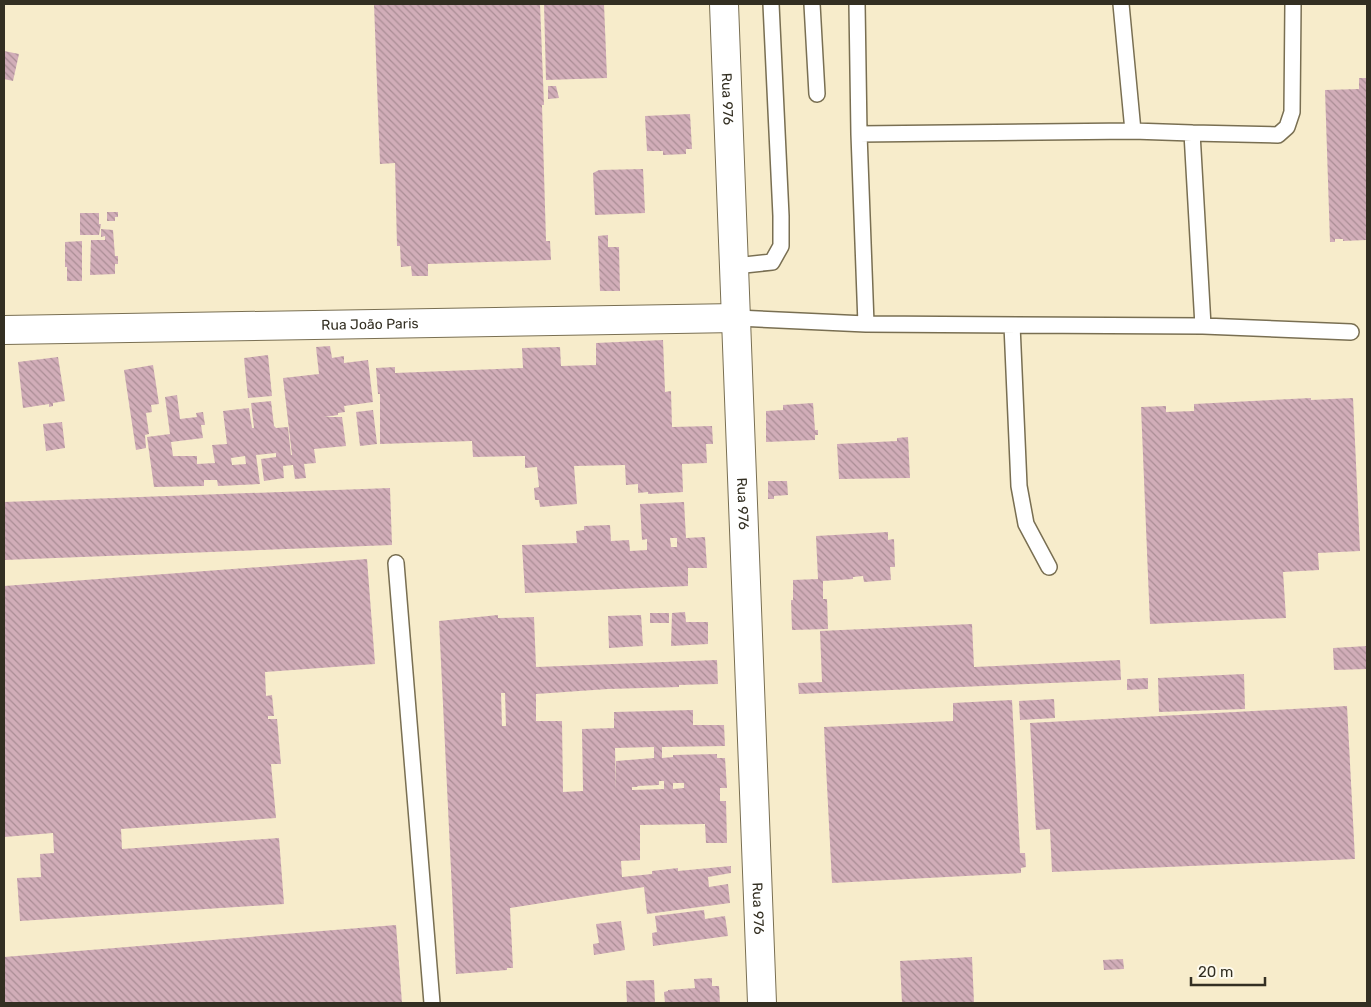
<svg xmlns="http://www.w3.org/2000/svg" width="1371" height="1007" viewBox="0 0 1371 1007" font-family="Rubik,sans-serif">
<defs>
<pattern id="building-back-hatch" width="6" height="6" patternUnits="userSpaceOnUse" patternTransform="scale(1.25)"><rect width="6" height="6" fill="#d1adb8"/><path d="M-1 5l2 2M0 0l6 6M5-1l2 2" fill="none" stroke="#aa8d95"/></pattern>
</defs>
<rect width="100%" height="100%" fill="#f7eccb"/>
<path fill="url(#building-back-hatch)" fill-rule="evenodd" d="M374,4H540L544,105H542L546,241H550L551,260L428,264V276H412L411,266L401,267L400,246H397L395,163L380,164Z
M544,4H604L607,78L546,80Z
M4,51L19,54L13,81L4,79Z
M1359,78H1367V236H1366V240L1343,241V239H1335V242H1330L1325,90L1359,89Z
M548,86H556L559,98L548,99Z
M690,114L692,149H686V154L663,155V151H647L645,116Z
M643,169L645,213L595,215L593,173L599,170Z
M107,212H118V217H115V221H107Z
M80,213H99V224H101L99,235H80Z
M101,229L113,230L115,256H118V264H115V274L90,275L91,240H105V236L101,237Z
M608,235V247H619L620,291H600L598,236Z
M82,241V281H67V267H65V242Z
M663,340L665,392L671,391L672,427L712,426L713,444H706L707,463L682,464L683,492L648,494V492L638,493V484L626,485L625,465L574,466L577,504L540,507L539,500H535L534,488L539,487L537,467L525,468V456L473,457L472,441L380,444V394H378L376,368L395,367V373L523,368L522,348L560,347L561,366L596,365V343Z
M330,346L332,358L344,356V363L368,360L373,402L344,406L345,412L338,413V415L324,417H342L346,446L314,449L316,463L304,464L306,478L295,479L293,465L283,466L284,478L264,481L261,459L276,457V453L256,455L260,484L218,486L217,480H204V486L154,487L147,437L170,434L165,397L177,395L180,419L197,417L196,413L203,412L205,425H201L203,438L171,442L173,456H197V464L215,463L212,445L227,444L223,411L249,408L252,428H254L251,403L271,401L274,426L276,428L288,427L291,455H292L283,378L319,374L316,347ZM245,456L246,464L232,465L231,458Z
M268,355L272,396L248,398L244,358Z
M58,357L65,401L53,403V406L49,407V404L23,408L18,362Z
M153,365L159,404L151,405L152,412L146,413L149,434L145,435L146,448L136,450L124,370Z
M1311,398V400L1353,398L1360,551L1318,553L1319,570L1283,572L1286,618L1150,624L1141,407L1166,406V412L1194,411V404Z
M813,403L815,430H818V435H815V440L766,442V411L783,410V405Z
M373,410L377,444L360,446L356,412Z
M62,422L65,448L46,451L43,424Z
M908,437L910,478L839,479L837,444L897,441V438Z
M768,481H787L788,495L774,496V499H768Z
M390,488L392,545L4,560V502Z
M684,502L686,538L705,537L707,568H688V586L525,593L522,545L577,543L576,531L584,530V526L610,525L611,541L629,540L630,551L647,550V539L642,540L640,504ZM670,538H677V547H671Z
M888,532V540L894,539L895,567H890L891,580L864,582L863,576L853,577V579L823,581V599H827L828,629L792,630L791,600H793V580L818,579L816,536Z
M367,559L375,664L265,672L266,696L272,695L274,716H268V719H277L281,764H271L276,818L121,829L122,849L279,838L284,904L20,921L17,878L41,877L40,854L54,853L53,833L4,837V586Z
M685,612L686,622H708V644L671,646L672,613Z
M650,613H669V623H650Z
M498,615V618L534,617L536,667L717,660L718,684L679,685V687L608,689L536,694V721H562L563,792L583,791L582,729L614,728V712L693,710V725H724L725,746L662,747V758L673,757V755L717,754V758H725L727,788H720V801H726L727,843H706L705,824L640,825V860L621,861L622,877L652,874V871L678,868V871L731,866V873L708,877L709,887L728,884L730,903L647,914L644,887L510,908L513,968H507V970L456,974L439,621ZM501,693H505L506,726H502ZM654,747V758L616,761V790L615,748ZM659,781H664V789L632,790V787H638L637,786L659,785ZM673,783H684V788L673,789Z
M641,615L643,646L609,648L608,616Z
M972,624L974,667L1120,660L1121,680L799,694L798,683L822,682L820,631Z
M1367,646V669L1334,670L1333,648Z
M1244,674L1245,709L1159,712L1158,678Z
M1148,678V689L1127,690V679Z
M1054,699L1055,718L1020,720L1019,701Z
M1012,700L1020,853H1025L1026,867L1021,868V873L832,883L824,727L953,721V703Z
M1347,706L1355,859L1052,872L1050,829L1036,830L1030,723Z
M704,910L705,919L725,916L728,936L653,946L652,933L657,932L655,916Z
M621,921L625,950L594,955L593,944L599,943L596,924Z
M396,925L402,1003H4V957Z
M972,957L974,1003H902L900,961Z
M1123,959L1124,969L1104,970L1103,960Z
M712,978V986H719L720,1003H665L664,992L668,991V990L695,988L694,979Z
M654,980L655,1003H627L626,981Z"/>
<g fill="none" stroke-linecap="round" stroke-linejoin="round">
<g stroke="#796f52" stroke-width="18">
<path id="lane" d="M812,4L817,94
M857,4L859,134
M1121,4L1133,131
M1192,133L1278,135L1287,127L1292,112L1293,4
M735,266L772,262L781,246V216L771,4
M737,318L866,324L1203,326L1351,332
M866,324L859,134L1133,131L1192,133L1203,326
M1012,325L1019,486L1026,524L1049,567
M396,563L432,1003"/>
</g>
<g stroke="#796f52" stroke-width="30">
<g id="street">
<path id="s1" d="M724,4L762,1003"/>
<path id="s2" d="M4,330L737,318"/>
</g>
</g>
<use href="#lane" stroke="#fff" stroke-width="15"/>
<use href="#street" stroke="#fff" stroke-width="28"/>
</g>
<g text-anchor="middle" dominant-baseline="central" stroke-width="4" stroke-linejoin="round" paint-order="stroke">
<g font-size="14" fill="#332f22" stroke="#fefaed">
<text stroke="none"><textPath href="#s1" startOffset="95">Rua 976</textPath></text>
<text stroke="none"><textPath href="#s2" startOffset="366">Rua João Paris</textPath></text>
<text stroke="none"><textPath href="#s1" startOffset="500">Rua 976</textPath></text>
<text stroke="none"><textPath href="#s1" startOffset="905">Rua 976</textPath></text>
</g>
</g>
<rect width="1371" height="1007" fill="none" stroke="#332f22" stroke-width="10"/>
<path d="M1191 977v8h74v-8" fill="none" stroke="#332f22" stroke-width="2.5"/>
<text x="1198" y="977" font-size="15" fill="#332f22" stroke="#fefaed" stroke-width="4" paint-order="stroke">20 m</text>
</svg>
